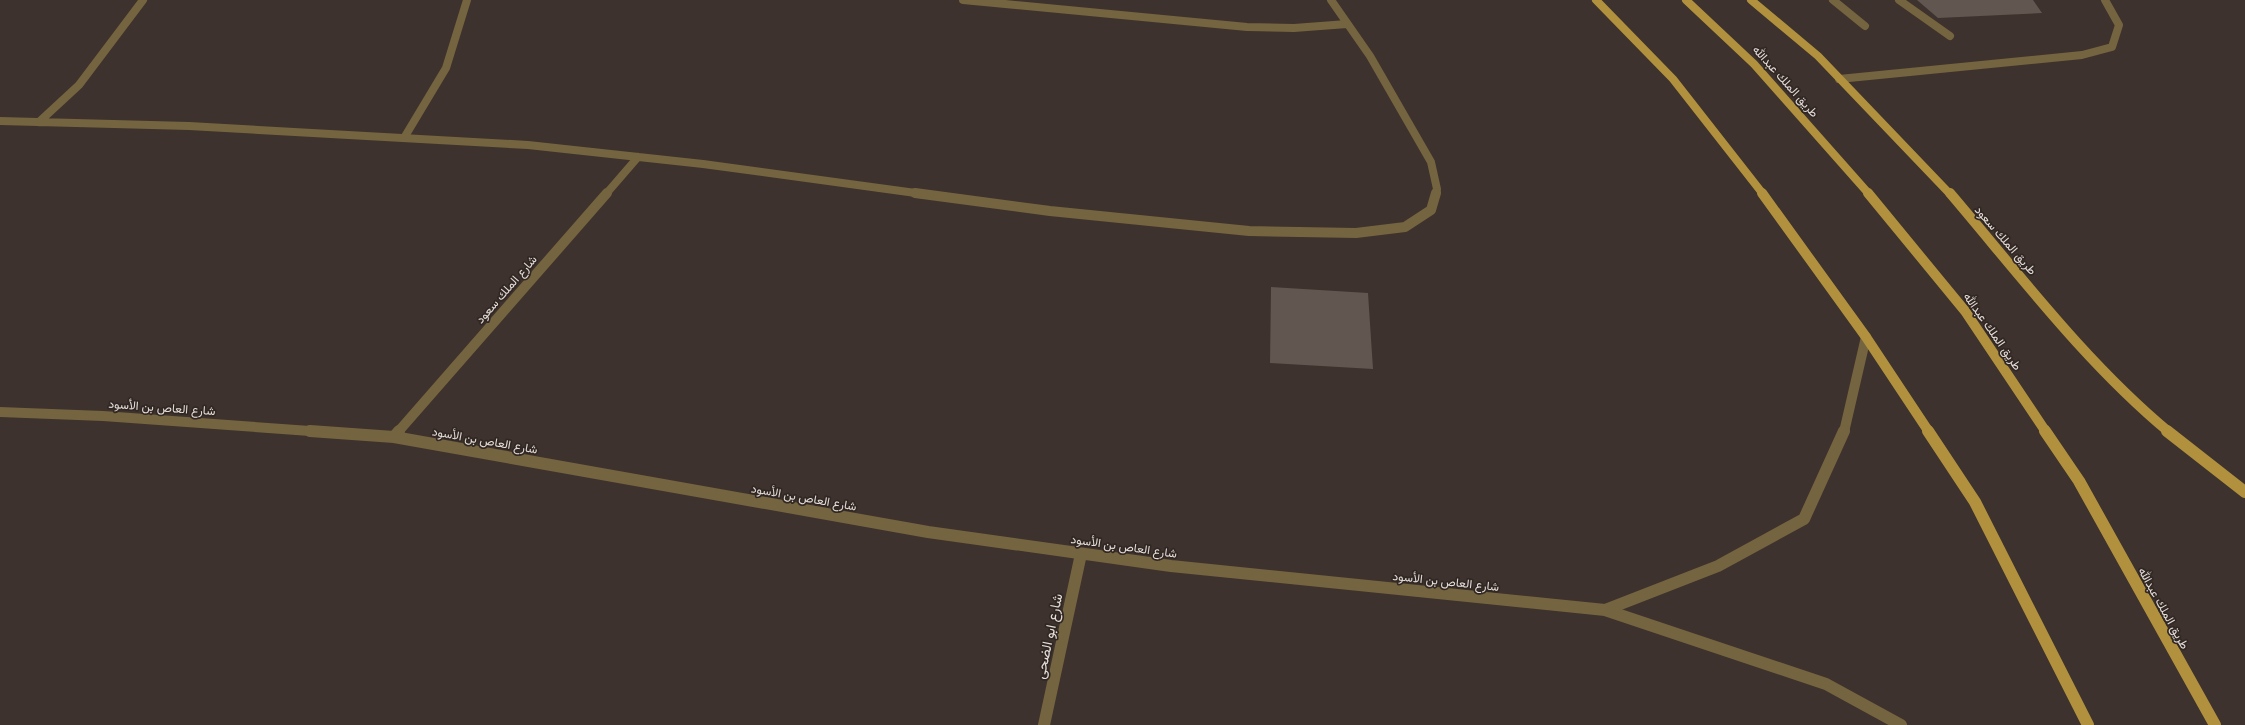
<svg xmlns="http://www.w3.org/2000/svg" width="2245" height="725" viewBox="0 0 2245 725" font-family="'Noto Sans',Vazirmatn,sans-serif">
<rect width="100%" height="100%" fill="#3d322d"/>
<path fill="#615650" d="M1917,0H2033L2042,13L1938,18Z
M1271,287L1368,293L1373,369L1270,363Z"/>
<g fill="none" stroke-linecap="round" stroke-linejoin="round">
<path stroke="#74643f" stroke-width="8" d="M963,0L1247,27L1294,28L1347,24
M1331,0L1370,56L1431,162L1437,189L1436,194
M1833,0L1865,26
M1899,0L1950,36
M1839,79L2082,55L2112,47L2119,25L2105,0
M0,121L189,126L528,145L703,164L923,194
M39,122L79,85L143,0
M404,138L446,68L467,0
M606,194L638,157"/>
<path stroke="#74643f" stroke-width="10" d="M915,193L1050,211L1249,231L1356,233L1405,227L1431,210L1436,193
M0,412L103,416L324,432
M398,432L607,193
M1844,432L1866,337"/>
<path stroke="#74643f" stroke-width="12" d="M310,431L394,437L928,532L1171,566L1605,610L1826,684L1901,725
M394,437L399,431
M1605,610L1718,566L1804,519L1844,431
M1044,725L1081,554"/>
<path stroke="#b2913e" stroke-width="8" d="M1596,0L1673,79L1763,194
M1686,0L1754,64L1869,194
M1751,0L1818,56L1950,194"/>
<path stroke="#b2913e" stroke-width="10" d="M1762,193L1866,337L1929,432
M1868,193L1965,311L2046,432
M1950,193C2019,274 2086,363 2169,432"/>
<path stroke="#b2913e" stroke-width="12" d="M1928,431L1975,502L2088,725
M2045,431L2079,481L2215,725
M2167,431L2245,492"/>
</g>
<g text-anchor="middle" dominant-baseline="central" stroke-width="3.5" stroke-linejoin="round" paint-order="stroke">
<g font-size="12" fill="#e4ddda" stroke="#322823">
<text transform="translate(1786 81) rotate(48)">طريق الملك عبدالله</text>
<text transform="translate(2006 240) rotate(49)">طريق الملك سعود</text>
<text transform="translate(506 289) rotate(-49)">شارع الملك سعود</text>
<text transform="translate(1993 331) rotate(55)">طريق الملك عبدالله</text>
<text transform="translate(162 407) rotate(4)">شارع العاص بن الأسود</text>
<text transform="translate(485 440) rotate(10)">شارع العاص بن الأسود</text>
<text transform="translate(804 497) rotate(10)">شارع العاص بن الأسود</text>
<text transform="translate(1124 546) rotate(8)">شارع العاص بن الأسود</text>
<text transform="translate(1446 581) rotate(6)">شارع العاص بن الأسود</text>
<text transform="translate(2164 608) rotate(61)">طريق الملك عبدالله</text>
</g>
<g font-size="14" fill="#e4ddda" stroke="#322823">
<text transform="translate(1048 636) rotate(-78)">شارع ابو الضحى</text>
</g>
</g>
</svg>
